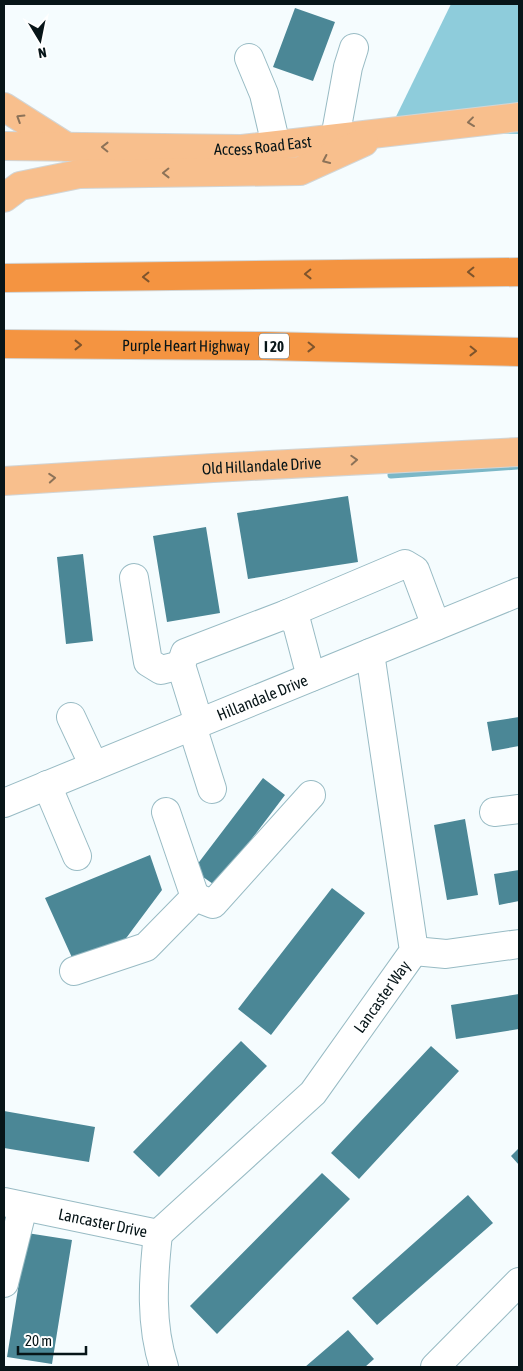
<svg xmlns="http://www.w3.org/2000/svg" width="523" height="1371" viewBox="0 0 523 1371" font-family="'Asap Condensed',sans-serif">
<rect width="100%" height="100%" fill="#f5fcfe"/>
<path fill="#8eccdb" d="M451,4H519V134L389,131Z"/>
<g fill="none" stroke-linecap="round" stroke-linejoin="round">
<path stroke="#7ab7c7" stroke-width="7" d="M391,475L517,466"/>
</g>
<path fill="#4b8796" d="M295,8L335,22L313,81L273,67Z
M348,496L358,562L248,579L237,513Z
M206,527L220,613L167,622L153,536Z
M83,554L93,641L66,644L57,557Z
M519,717V746L492,751L487,722Z
M263,778L285,795L216,886L193,870Z
M465,819L478,895L447,900L434,825Z
M150,855L162,890L124,941L74,962L45,898Z
M519,870V901L499,905L494,874Z
M332,888L365,913L271,1035L238,1009Z
M519,994V1029L456,1039L451,1005Z
M241,1041L267,1066L159,1177L133,1152Z
M431,1046L459,1071L359,1179L331,1153Z
M4,1111L95,1127L89,1162L4,1148Z
M519,1148V1165L511,1156Z
M322,1173L350,1199L217,1334L190,1306Z
M468,1195L493,1223L377,1325L352,1298Z
M27,1233L72,1240L52,1364L7,1357Z
M348,1330L374,1359L365,1367H305Z"/>
<g fill="none" stroke-linecap="round" stroke-linejoin="round">
<g stroke="#98bbc4" stroke-width="30">
<g id="minor">
<path d="M249,58L264,94L276,145"/>
<path d="M335,138L348,67L354,48"/>
<path d="M134,578L148,662L161,670L181,665"/>
<path d="M287,614L405,564L415,570L436,626"/>
<path d="M71,717L94,766"/>
<path d="M199,723L181,665L185,653L287,614L297,624L311,677"/>
<path d="M192,726L212,789"/>
<path d="M47,785L77,856"/>
<path id="s1" d="M4,803L519,592"/>
<path d="M494,812L519,809"/>
<path d="M195,897L213,904L311,795"/>
<path d="M414,951L446,954L519,944"/>
<path d="M74,971L146,947L195,897L166,812"/>
<path id="s2" d="M4,1202L158,1234"/>
<path id="s3" d="M158,1234L313,1093L414,951L370,653"/>
<path d="M158,1234C153,1279 150,1324 164,1367"/>
<path d="M4,1283L23,1207"/>
<path d="M435,1367L519,1282"/>
</g>
</g>
<g stroke="#d2d5d5" stroke-width="30">
<g id="major">
<path d="M4,107L67,147"/>
<path id="s4" d="M4,146L242,149L519,117"/>
<path d="M4,198L20,186L79,174L300,171L364,142"/>
<path id="s5" d="M4,481L213,468L519,452"/>
</g>
</g>
<g stroke="#d2d5d5" stroke-width="30">
<g id="highway">
<path d="M4,278L519,272"/>
<path id="s6" d="M4,344L265,346L519,352"/>
</g>
</g>
<use href="#minor" stroke="#fff" stroke-width="28"/>
<use href="#major" stroke="#f8bf8d" stroke-width="28"/>
<use href="#highway" stroke="#f49441" stroke-width="28"/>
</g>
<defs><path id="oneway-chevron" d="M-2-3.5L2.5 0L-2 3.5" fill="none" stroke-width="1.6" stroke-linecap="round" stroke-linejoin="round" transform="scale(1.25)"/></defs>
<g stroke="#8c7258">
<use href="#oneway-chevron" transform="translate(20 118) rotate(-148)"/>
<use href="#oneway-chevron" transform="translate(471 122) rotate(173)"/>
<use href="#oneway-chevron" transform="translate(105 147) rotate(-179)"/>
<use href="#oneway-chevron" transform="translate(326 160) rotate(155)"/>
<use href="#oneway-chevron" transform="translate(166 173) rotate(179)"/>
<use href="#oneway-chevron" transform="translate(354 460) rotate(-3)"/>
<use href="#oneway-chevron" transform="translate(52 478) rotate(-4)"/>
</g>
<g stroke="#7e542c">
<use href="#oneway-chevron" transform="translate(471 272) rotate(179)"/>
<use href="#oneway-chevron" transform="translate(308 274) rotate(179)"/>
<use href="#oneway-chevron" transform="translate(146 277) rotate(179)"/>
<use href="#oneway-chevron" transform="translate(78 345)"/>
<use href="#oneway-chevron" transform="translate(311 347) rotate(1)"/>
<use href="#oneway-chevron" transform="translate(473 351) rotate(1)"/>
</g>
<g text-anchor="middle" dominant-baseline="central" stroke-width="5" stroke-linejoin="round" paint-order="stroke">
<rect fill="#fff" stroke="#515b5d" stroke-width="1" x="259" y="333.5" width="30" height="25" rx="4"/>
<g font-size="15" font-weight="bold" fill="#071518">
<text x="274" y="346">I 20</text>
</g>
<g font-size="16" fill="#071518" stroke="#fff">
<text stroke="none"><textPath href="#s4" startOffset="259">Access Road East</textPath></text>
<text stroke="none"><textPath href="#s6" startOffset="182">Purple Heart Highway</textPath></text>
<text stroke="none"><textPath href="#s5" startOffset="258">Old Hillandale Drive</textPath></text>
<text stroke="none"><textPath href="#s1" startOffset="279">Hillandale Drive</textPath></text>
<text stroke="none"><textPath href="#s3" startOffset="328">Lancaster Way</textPath></text>
<text stroke="none"><textPath href="#s2" startOffset="101">Lancaster Drive</textPath></text>
</g>
</g>
<rect width="523" height="1371" fill="none" stroke="#071518" stroke-width="10"/>
<g transform="translate(40 40) rotate(170)" stroke="#ffffff" stroke-width="4" paint-order="stroke">
<path d="M0-4L9 19L0 12L-9 19Z" fill="#071518"/>
<text y="-8" font-size="14" font-weight="bold" text-anchor="middle" fill="#071518">N</text>
</g>
<path d="M18 1346v8h68v-8" fill="none" stroke="#071518" stroke-width="2.5"/>
<text x="25" y="1346" font-size="15" fill="#071518" stroke="#ffffff" stroke-width="4" paint-order="stroke">20 m</text>
</svg>
